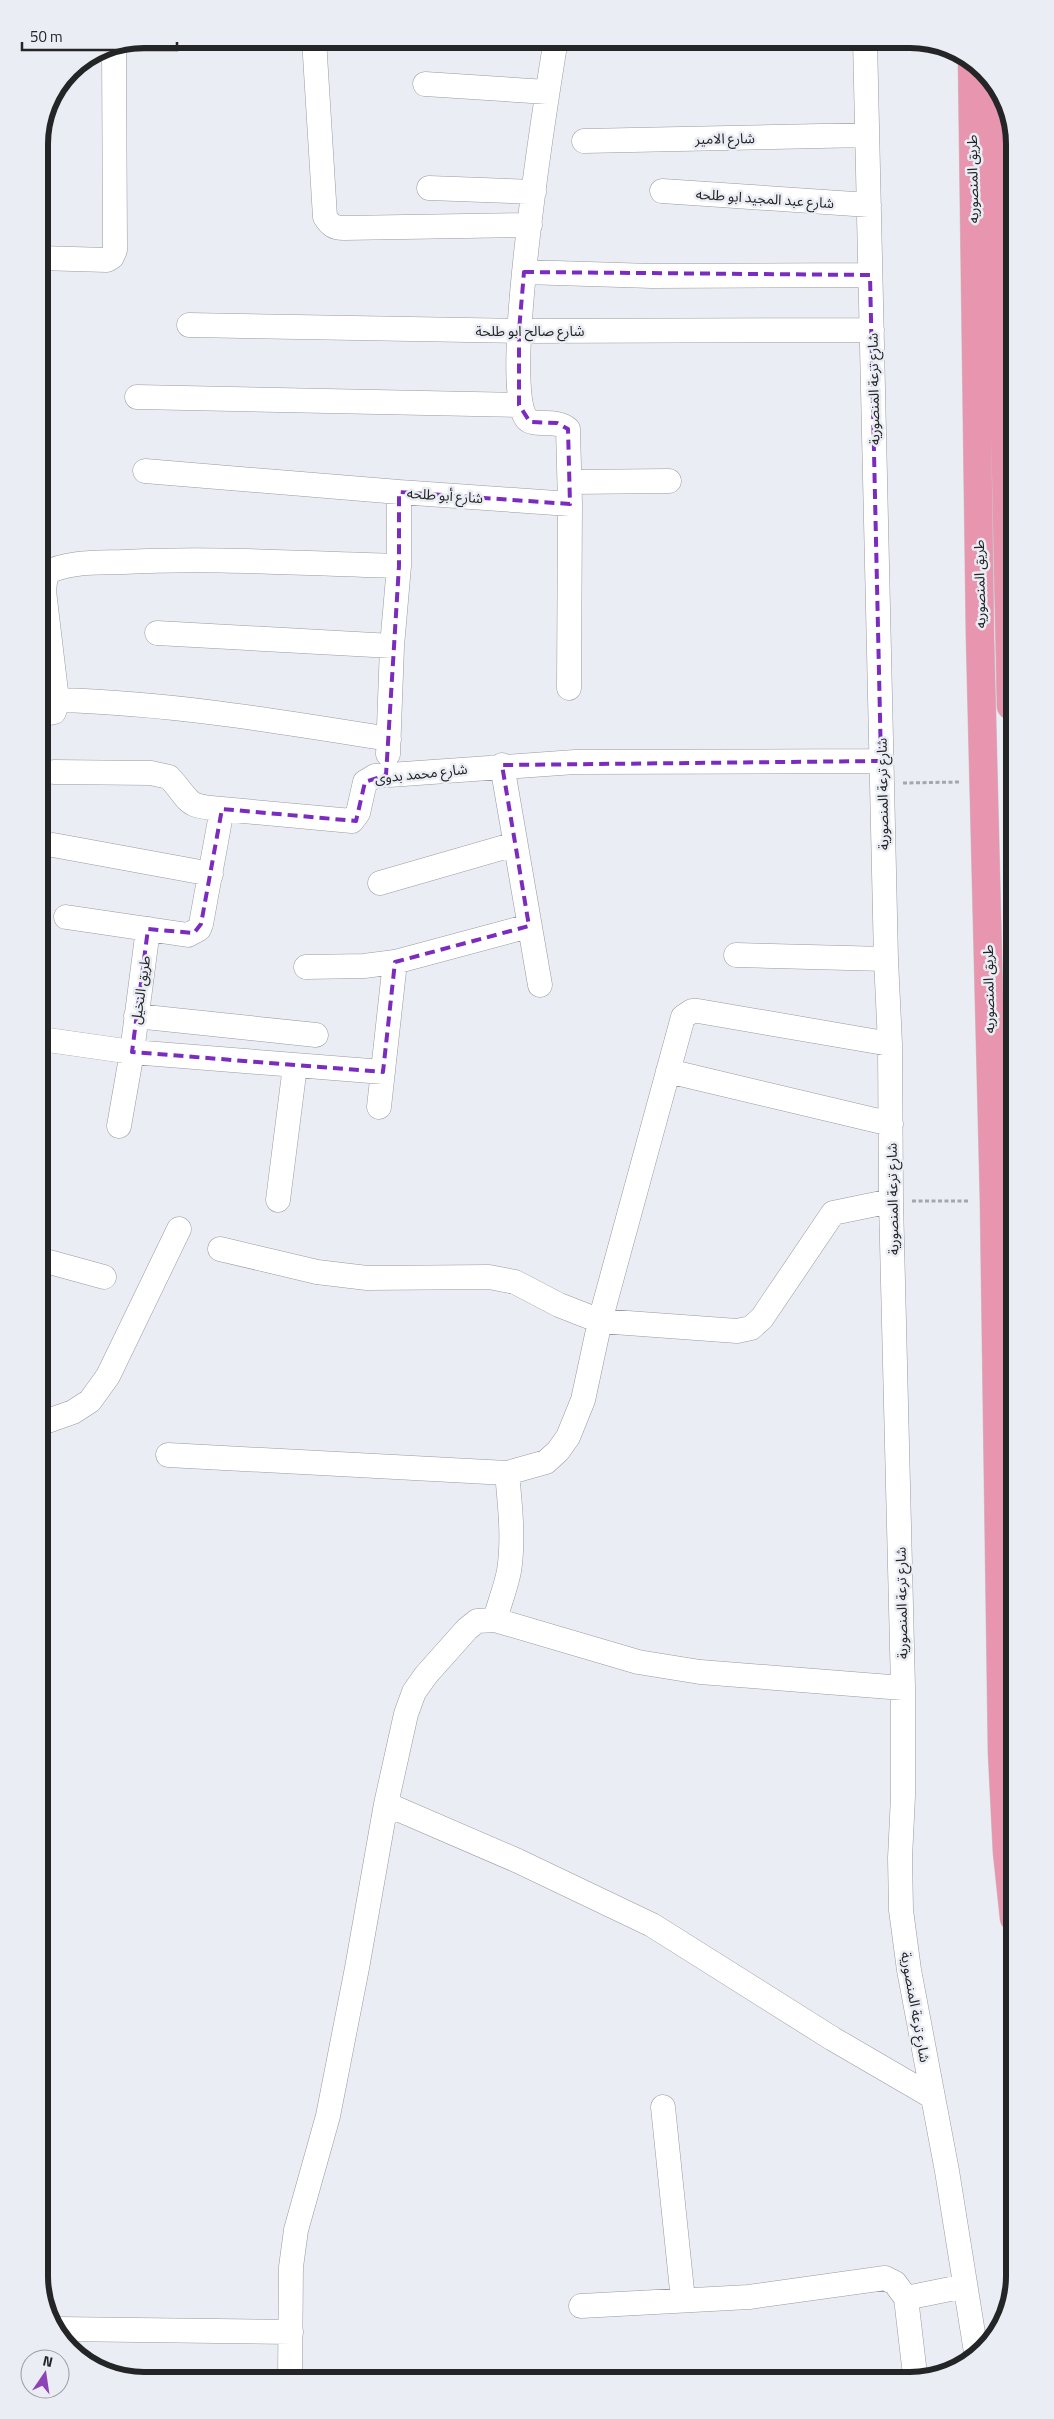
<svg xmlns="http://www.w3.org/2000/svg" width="1054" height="2419" viewBox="0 0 1054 2419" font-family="'Titillium Web','Noto Sans Arabic',sans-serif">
<rect width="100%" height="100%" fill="#eaedf4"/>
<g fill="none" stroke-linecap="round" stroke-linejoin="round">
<g stroke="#989aa1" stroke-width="25">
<path id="minor" d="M314,39L325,217C330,225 334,228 344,228L530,225
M865,39L886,959L890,1044L891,1201L903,1688V1796L900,1858L901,1910L909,1970L947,2171L976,2352
M425,84L547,92
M584,141L867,135
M429,188L534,192
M662,191L869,205
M39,258L107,260L112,257L115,250L114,45
M524,272L652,276L870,275
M189,325L519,331L872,330
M137,397L519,405
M145,471L399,492
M570,482L669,481
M157,633L392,646
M569,688L570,504
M57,700C170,703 277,721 389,739
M40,715L54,712L57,700L44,591L46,573C68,561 100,563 124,562C216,557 307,564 399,566V492L570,504L568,429C556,418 533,428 526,418C500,384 547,94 556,39
M388,754L392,646L399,566
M502,765L540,985
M54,772L151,773L169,777C193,803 183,806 222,809
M53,845L211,874
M380,883L515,844
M66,917L188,935L199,929L201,924L222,809L352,821L358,813L365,782L375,776L575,762L881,761
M736,955L886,959
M306,967L364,966L395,962L529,926
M136,1016L316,1035
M41,1039L132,1052L383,1072
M668,1071L891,1124
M379,1107L395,962
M119,1126L132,1052L148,929
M278,1200L295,1066
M220,1249L317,1272L367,1278L489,1277L515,1282L559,1305L600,1321L737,1331L751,1328L762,1318L833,1213L891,1201
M42,1260L104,1277
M42,1423L73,1412L90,1401L108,1376L179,1229
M168,1455L507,1473L546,1462L558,1451L568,1437L583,1400L600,1321L683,1017L692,1011H698L890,1044
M495,1620C499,1604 506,1587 509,1571C514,1539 510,1505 507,1473
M386,1804L518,1861L652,1925L833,2039L931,2096
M663,2107L683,2300
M581,2306L749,2297L885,2278L895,2283L906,2298
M58,2329L291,2332
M915,2375L906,2298L965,2286
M290,2379L291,2267L296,2230L328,2116L357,1968L386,1804L406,1714L414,1692L426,1675L467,1629L477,1621L495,1620L638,1662L700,1672L903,1688"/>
</g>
<g stroke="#cacbcb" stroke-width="29">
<path id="major" d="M972,59L980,637L994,1201L1002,1752L1007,1852L1014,1918
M998,94L1011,706"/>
</g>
<path stroke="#a5a7ad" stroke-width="3" stroke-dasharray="4 2.5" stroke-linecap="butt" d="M903,783L960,782
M912,1201H970"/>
<use href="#minor" stroke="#fff" stroke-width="24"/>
<use href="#major" stroke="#e895af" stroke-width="28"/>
</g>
<path fill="none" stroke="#7b2cbf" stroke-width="4" stroke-dasharray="10 6" stroke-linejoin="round" d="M524,272L870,275L881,761L502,765L529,926L395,962L383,1072L132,1052L148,929L194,933L201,924L222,809L356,821L365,782L386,775L399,566V492L570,504L568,429L557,423L530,422L519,405V331Z"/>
<g text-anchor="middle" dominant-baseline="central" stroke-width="5" stroke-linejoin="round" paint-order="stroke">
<g font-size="14" fill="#242527" stroke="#eaedf4">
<text transform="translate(725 138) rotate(-1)">شارع الامير</text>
<text transform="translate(972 179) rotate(-91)">طريق المنصوريه</text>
<text transform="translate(765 198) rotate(4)">شارع عبد المجيد ابو طلحه</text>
<text x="530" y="330">شارع صالح ابو طلحة</text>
<text transform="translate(873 389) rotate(-91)">شارع ترعة المنصورية</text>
<text transform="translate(445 495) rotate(4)">شارع أبو طلحه</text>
<text transform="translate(979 584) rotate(-91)">طريق المنصوريه</text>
<text transform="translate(421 773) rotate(-6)">شارع محمد بدوى</text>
<text transform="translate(882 794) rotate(-91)">شارع ترعة المنصورية</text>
<text transform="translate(988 989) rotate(-91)">طريق المنصوريه</text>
<text transform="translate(140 990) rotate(-82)">طريق النخيل</text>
<text transform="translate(892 1199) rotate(-91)">شارع ترعة المنصورية</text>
<text transform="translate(901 1603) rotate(-91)">شارع ترعة المنصورية</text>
<text transform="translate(916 2007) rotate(80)">شارع ترعة المنصورية</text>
</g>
</g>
<path d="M0 0H1054V2419H0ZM144 48H910A96 96 0 0 1 1006 144V2276A96 96 0 0 1 910 2372H144A96 96 0 0 1 48 2276V144A96 96 0 0 1 144 48Z" fill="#eaedf4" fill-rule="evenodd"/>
<path fill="none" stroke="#242527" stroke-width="6" d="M144 48H910A96 96 0 0 1 1006 144V2276A96 96 0 0 1 910 2372H144A96 96 0 0 1 48 2276V144A96 96 0 0 1 144 48Z"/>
<g transform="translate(45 2374) rotate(13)"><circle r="24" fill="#eaedf4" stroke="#9b9da2"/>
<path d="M0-4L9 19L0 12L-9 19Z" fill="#8d43b5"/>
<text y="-8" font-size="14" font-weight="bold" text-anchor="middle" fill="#242527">N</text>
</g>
<path d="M22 42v8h155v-8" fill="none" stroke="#242527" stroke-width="2.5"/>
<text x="30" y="42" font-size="15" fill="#242527" stroke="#eaedf4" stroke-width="4" paint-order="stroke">50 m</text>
</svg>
